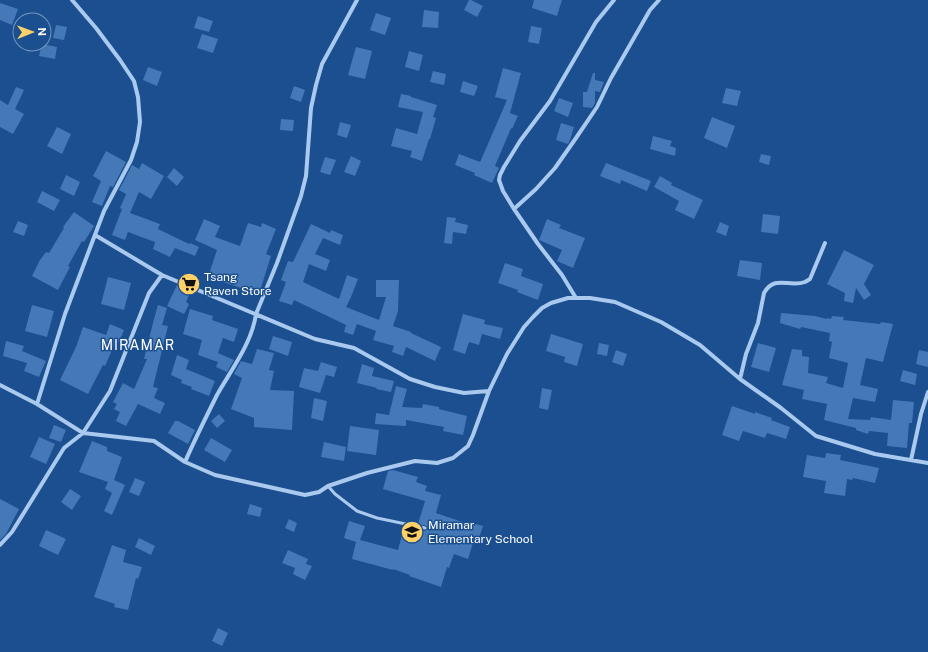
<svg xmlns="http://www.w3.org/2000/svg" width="928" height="652" viewBox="0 0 928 652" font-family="'Public Sans',sans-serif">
<rect width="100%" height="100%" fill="#1b4f8f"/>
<path fill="#4478b7" d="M469,0H471L483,6L477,17L464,10Z
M534,0H562L557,16L532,8Z
M0,3L18,9L12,25L0,20Z
M424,10L439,12L438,28L422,27Z
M376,13L391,18L385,35L370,30Z
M198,16L213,21L209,32L194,28Z
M56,25L67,27L64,40L53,38Z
M531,26L542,28L539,44L528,42Z
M202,34L218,39L213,53L197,48Z
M42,44L57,47L55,59L39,56Z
M356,47L372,51L365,79L348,75Z
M409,51L423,55L419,71L405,67Z
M148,67L162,72L157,86L143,80Z
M503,68L521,73L510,113L518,116L512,129L511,128L495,166L499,168L492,183L474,175L475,173L455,165L459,154L480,162L481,160L507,100L495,97Z
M433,71L446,74L444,85L430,82Z
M593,73H595V80L604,82L600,92L595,91V103L592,108L583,107V92H587Z
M463,81L478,86L474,96L460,92Z
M294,86L305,90L301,102L290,98Z
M16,87L24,90L15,109L24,114L13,134L0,127V100L8,105Z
M726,88L741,91L737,106L722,103Z
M401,94L411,96V97L437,105L433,117L436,118L430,139H429L422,161L410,157L412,151L391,146L396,128L417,134L423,112L398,107Z
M559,98L573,103L568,117L554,111Z
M712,117L735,126L727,148L704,138Z
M281,119L294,120L293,131L280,130Z
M340,122L351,125L347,138L337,135Z
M561,123L574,127L570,140L568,144L556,140Z
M57,127L71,134L62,154L47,146Z
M653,136L672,141L670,146L676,148L675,156L650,149Z
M106,151L126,162L113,187L110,186L102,206L92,202L101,181L93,176Z
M761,154L771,156L769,165L759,162Z
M351,156L361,161L355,176L344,172Z
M325,157L336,160L330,175L320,172Z
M142,163L164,176L151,199L139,192L130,213L160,224L158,229L189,244L190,243L199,247L195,256L175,248L170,257L153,249L155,242L128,232L125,240L112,235L122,209L120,208L126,194L119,190L132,165L139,169Z
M606,163L651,181L647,191L621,180L620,184L600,176Z
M174,168L184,177L177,186L167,177Z
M66,175L80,182L74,196L60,189Z
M660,176L672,183L671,185L703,200L694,219L675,210L679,201L654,187Z
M42,191L60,200L54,211L37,202Z
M74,212L94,226L84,242L82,241L68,266L70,267L58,290L32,276L40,260L46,252L49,253L64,228L63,227Z
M763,214L780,216L778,234L761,232Z
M447,217L456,218L455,222L468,225L466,234L453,232L452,244L444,243Z
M204,219L220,226L215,237L240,246L248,223L261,227L262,223L276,229L266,254L271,256L259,294L208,277L217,250L195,240Z
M547,219L561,225L559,228L585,238L573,268L557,261L562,250L539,240Z
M18,221L28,225L24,236L13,232Z
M720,222L729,226L726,236L716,232Z
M311,224L330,233L331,230L343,235L340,245L323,238L315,254L330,260L326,271L309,264L303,282L339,299L347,275L358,279L351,297L346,307L379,320L386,297H376V280H399L398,311L393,326L411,332V333L441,347L435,361L406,347L403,356L392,352L394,346L373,340L376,331L357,324L353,335L344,332L346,325L294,300L292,305L279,301L286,282L281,280L288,261L293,262Z
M844,250L874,265L864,284L871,295L864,300L856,288L853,303L844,301L845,293L827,284Z
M740,260L762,263L760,280L737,276Z
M505,263L523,269L521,276L543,284L538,300L517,292L518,290L498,283Z
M108,277L131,283L124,310L101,304Z
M177,285L191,291L186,302L189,304L184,314L167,306Z
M32,305L54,311L47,337L25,331Z
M158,305L167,308L162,325L168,326L153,387L158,388L154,398L165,403L160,414L138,404L126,426L116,421L120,412L114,409L117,404L113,402L123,383L134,389L147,359H144L154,319Z
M190,309L213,316L212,320L238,329L234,342L223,338L218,353L234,360L227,372L216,367L218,362L198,355L202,340L183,334Z
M781,313L815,316L827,319V318L831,319L832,316L844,317L843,320L880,324L881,322L893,324L883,362L866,358L860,385L878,389L875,402L853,398L848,419L870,420L871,417L891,420L893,400L914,402L912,423H909L907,448L887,446L888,433L869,431L868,434L856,430V428L824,420L827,404L802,399L804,390L782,385L792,349L802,350V356L809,357L808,373L828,377L826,383L843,388L848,363L829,358L832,342L829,341L830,333L801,327L800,329L780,323Z
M463,314L485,320L484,324L503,328L500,339L482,334L479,345L469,342L465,354L453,350Z
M110,324L124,330L119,342L116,341L105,366L103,365L88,394L60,380L76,347L83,327L106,335Z
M551,334L583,344L577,366L564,362L565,357L546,351Z
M273,336L292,342L288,356L269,349Z
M6,341L24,346L22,351L46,361L39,377L24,371L27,363L3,356Z
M599,343L609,345L607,356L597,354Z
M758,343L776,348L769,372L751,367Z
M257,349L274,353L269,370L274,371L270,390L294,391L292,430L254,427V418L231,409L242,378L234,374L241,361L252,364Z
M616,350L627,354L623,366L612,362Z
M919,350L928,352V367L916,364Z
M177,355L189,360L186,369L215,381L209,396L191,389L192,387L181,383L182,380L171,375Z
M321,362L337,367L334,377L326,375L320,393L299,387L304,368L318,371Z
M362,364L374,368L372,376L394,381L391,392L376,389L377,388L357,383Z
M903,370L917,374L915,385L900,381Z
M396,386L407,389L402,407L422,408L423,404L439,407V409L467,416L463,435L443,431L444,427L406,420V426L375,424L376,413L389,415Z
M542,388L552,390L548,410L539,408Z
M314,398L327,401L323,421L311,418Z
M732,406L755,414V412L772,418L771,420L790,427L786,439L767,433L765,438L743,431L739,441L722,435Z
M219,414L225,421L217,428L211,421Z
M175,421H178L195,430L188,444L168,433Z
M54,425L66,430L61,442L49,438Z
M350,426L379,430L376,455L347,451Z
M39,437L55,444L46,464L30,457Z
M211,438L232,450L225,462L204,450Z
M92,441L107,447V451L122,457L114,480L125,485L112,515L104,511L112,493L105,489L108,482L79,472Z
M324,442L346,447L344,461L321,457Z
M826,453L841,455L840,460L879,468L875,483L853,478L852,480L847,479L845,496L824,493L826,481L803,477L807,455L825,458Z
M393,470L418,477L416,482L427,486L425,491L441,495L436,513L468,524V522L483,526L479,538L475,537L468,559L454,554L449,568L447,567L441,587L409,576L410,575L393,569V570L352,559L356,542L344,538L349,521L365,526L360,540L398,550L403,531L415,534L417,529L425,531L428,529L427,526L418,524L425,501L383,489L388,471Z
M135,478L145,482L139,496L129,492Z
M70,489L81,496L72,510L61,502Z
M0,499L19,509L6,534L0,540Z
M250,504L262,508L260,517L247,514Z
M289,519L297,523L294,532L285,528Z
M46,530L66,539L58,555L39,546Z
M139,538L155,546L151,555L135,547Z
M112,545L126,550L123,562L142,567L138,579L136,578L128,610L114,607L115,604L94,597Z
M288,550L308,559L306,564L312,566L305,580L293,574L295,568L282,563Z
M218,628L228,633L222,646L212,641Z"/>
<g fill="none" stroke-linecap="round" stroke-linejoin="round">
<path stroke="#a9c9ee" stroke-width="3" d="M328,486L335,494L357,511L377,518L425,528"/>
<path stroke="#a9c9ee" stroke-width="4" d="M72,0L96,28L120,60L134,81L138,97L140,122L137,142L131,160L104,211L65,314L37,404L83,433L154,441L185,462L215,475L305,495L319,492L328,486L367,473L415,461L437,463L453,458L468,446L473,435L489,391L507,354L524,327L533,317L542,308L551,303L568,298H590L615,302L661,322L700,345L740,379L781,408L816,436L875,454L928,463
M514,209L536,189L555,168L576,138L597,107L611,78L650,10L659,0
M95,235L162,275L315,339L354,348L410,379L435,387L464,393L489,391
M576,298L562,275L538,244L514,209L503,191L499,180L500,175L504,167L520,141L550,101L596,22L614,0
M740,379L746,354L758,323L764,293C775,274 789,288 805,282C805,282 810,279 810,279L825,243
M0,385L37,404
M911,460L921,414L928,392
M185,462C195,439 206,417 217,395C231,370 252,343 256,314L277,263L301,196L306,176L311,108L316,85L322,64L357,0
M0,545L12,532L64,448L83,433L110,391L149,293L162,275"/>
</g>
<defs>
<g id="supermarket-disc" transform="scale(1.15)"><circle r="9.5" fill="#ffd166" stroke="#1b4f8f"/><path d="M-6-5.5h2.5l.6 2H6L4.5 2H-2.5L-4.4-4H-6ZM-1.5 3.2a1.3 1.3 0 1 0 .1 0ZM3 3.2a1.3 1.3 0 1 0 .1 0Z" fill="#111"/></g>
<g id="school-disc" transform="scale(1.15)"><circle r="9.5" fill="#ffd166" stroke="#1b4f8f"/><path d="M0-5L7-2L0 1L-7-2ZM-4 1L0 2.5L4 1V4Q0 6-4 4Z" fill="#111"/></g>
</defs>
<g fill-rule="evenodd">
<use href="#supermarket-disc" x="189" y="284"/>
<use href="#school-disc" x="412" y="532"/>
</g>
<g text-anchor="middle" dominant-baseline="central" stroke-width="3" stroke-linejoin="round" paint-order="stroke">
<g font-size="12" fill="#fff" stroke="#1b4f8f" text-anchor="start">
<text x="204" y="277">Tsang<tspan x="204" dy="14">Raven Store</tspan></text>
<text x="428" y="525">Miramar<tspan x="428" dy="14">Elementary School</tspan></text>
</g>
<g font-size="14" letter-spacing="1" fill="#fff" stroke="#1b4f8f">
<text x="138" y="345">MIRAMAR</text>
</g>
</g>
<g transform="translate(32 32) rotate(89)"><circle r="19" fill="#1b4f8f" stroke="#7695bc"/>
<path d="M0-3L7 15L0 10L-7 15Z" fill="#ffd166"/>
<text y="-6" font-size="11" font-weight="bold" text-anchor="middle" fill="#ffffff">N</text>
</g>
</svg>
